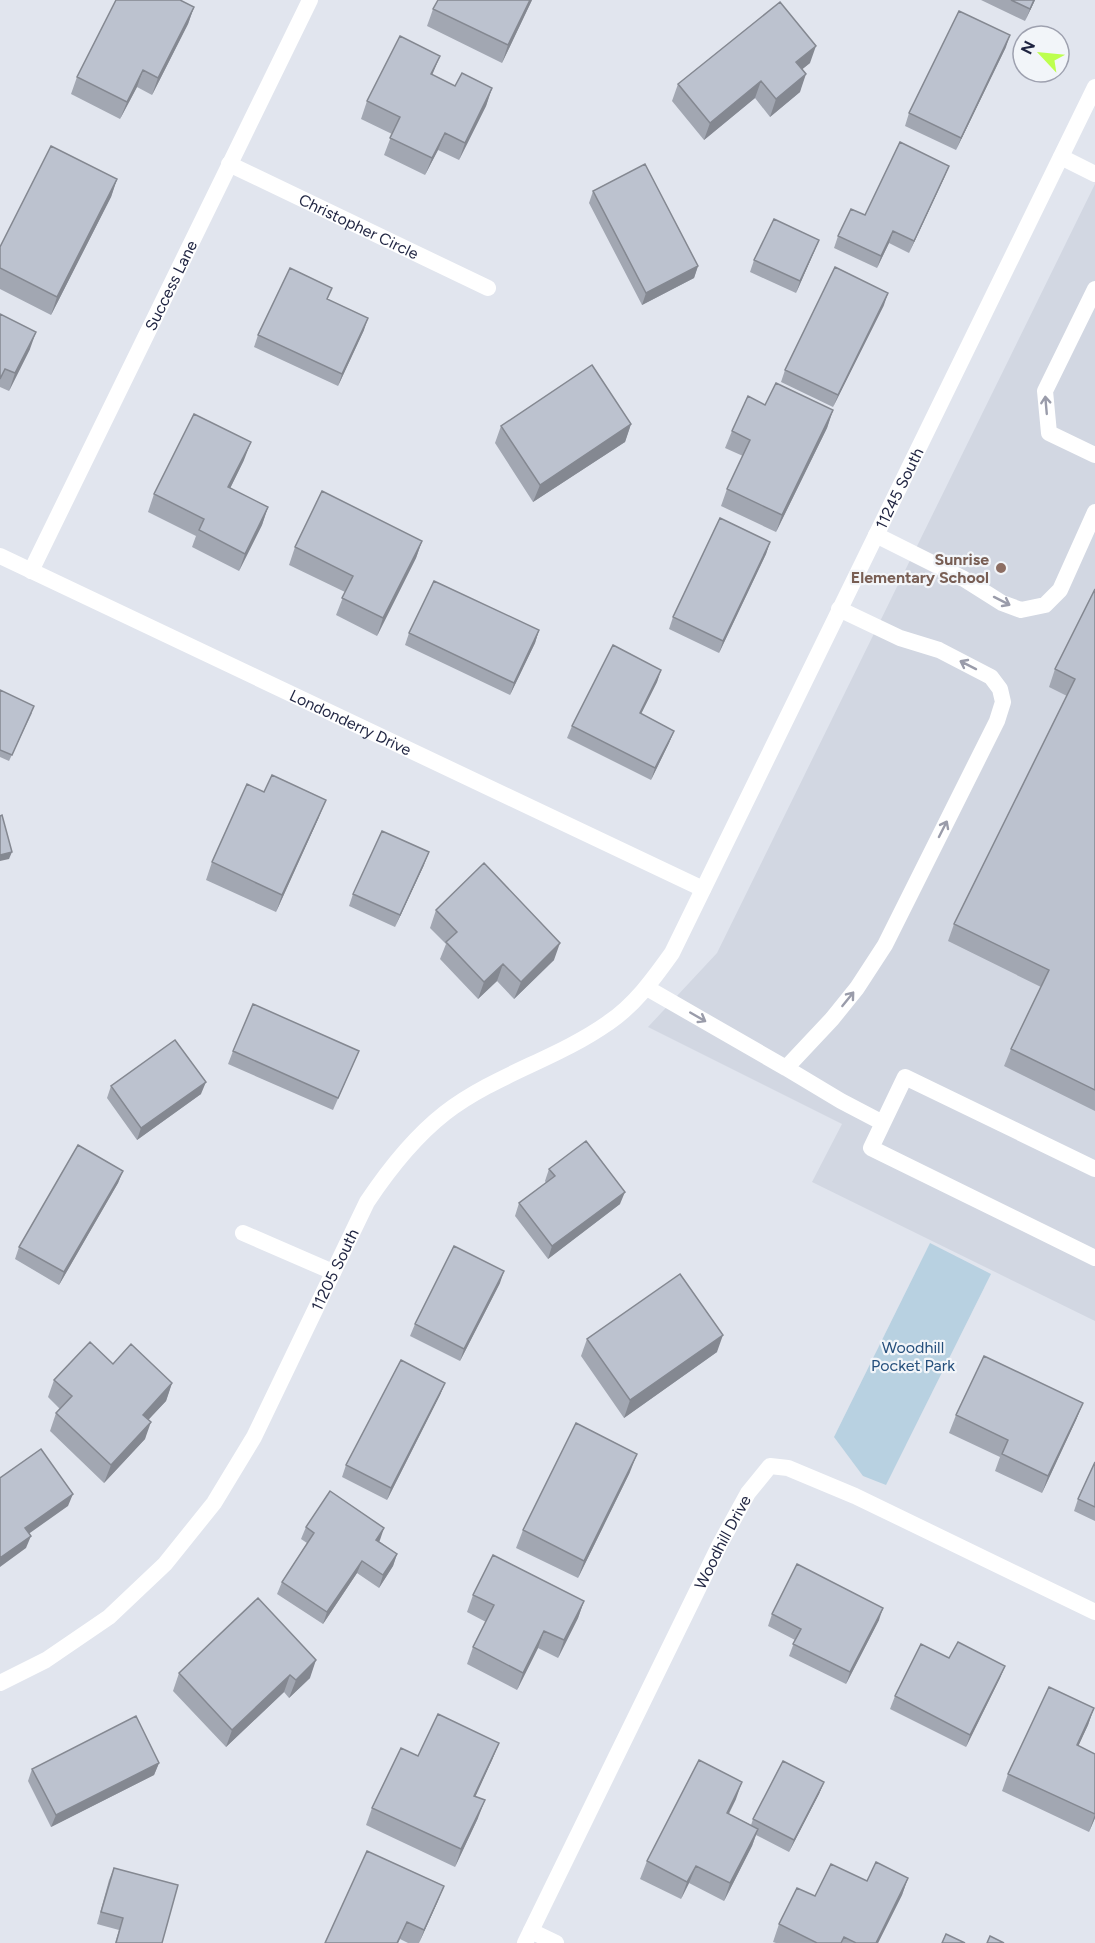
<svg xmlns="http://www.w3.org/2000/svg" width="1095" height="1943" viewBox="0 0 1095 1943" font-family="Figtree,sans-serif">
<rect width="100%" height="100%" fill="#e1e5ee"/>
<path fill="#d2d7e2" d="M1095,184V1321L812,1182L842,1124L648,1027L717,953Z"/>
<path fill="#b8d1e1" d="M930,1243L991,1274L886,1485L863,1476L834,1437Z"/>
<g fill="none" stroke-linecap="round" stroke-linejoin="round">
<path stroke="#fff" stroke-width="16" d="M1061,157L1095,174
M1095,289L1045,391L1049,433L1095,455
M876,535L964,579L1002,603L1021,610L1045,605L1060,590L1095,512
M647,988L786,1068L832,1019L857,988L885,945L997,721L1003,702L1000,689L991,677L939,650L900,638L839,609
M786,1068L841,1101L883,1123
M1095,1169L905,1077L871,1148L1095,1258"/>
<g stroke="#fff" stroke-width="16">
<path id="s1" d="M229,164L488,288"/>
<path id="s2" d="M0,556L703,889"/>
<path id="s3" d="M31,571L310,0"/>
<path d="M243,1233L333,1272"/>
<path id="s4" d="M0,1683L46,1660L109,1617L165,1564L214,1503L254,1437L367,1202C389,1169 413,1138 445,1113C494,1075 557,1059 608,1023C635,1005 654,978 672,953L1095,87"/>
<path d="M531,1931L556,1943"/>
<path id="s5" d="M525,1943L720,1544L748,1493L770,1466L788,1468L855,1496L1095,1612"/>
</g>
</g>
<path fill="#a2a7b2" d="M532,0L502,63L427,26L433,9Z
M981,0H1035L1025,21Z
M194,7L188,24L152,95L137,87L120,119L71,94L77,77Z
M1006,47L956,150L905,126L909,113Z
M810,63L802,69L800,92L770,117L755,98L704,140L672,101L678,84Z
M433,75L455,86L492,88L486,106L459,160L438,150L425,175L384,155L392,134L361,119L367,101Z
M949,166L944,178L909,253L889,243L877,268L834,248L838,236L865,215Z
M117,179L111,197L51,315L0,289V247Z
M593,191L698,266L694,278L642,305L589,203Z
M819,240L814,252L796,293L750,272L754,260Z
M328,299L364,330L338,386L254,347L258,335Z
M884,305L833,407L781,382L785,370Z
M0,314L30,349L9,391L0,387Z
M833,410L827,428L776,532L721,506L727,489L743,456L725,448L732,431Z
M631,424L625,442L533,502L495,443L501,426Z
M244,460L230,488L268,507L262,525L239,571L192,547L196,536L148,512L154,494Z
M422,541L416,558L377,636L336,615L345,592L289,565L295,547Z
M770,542L766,554L719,653L669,629L673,617Z
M1095,590V1111L1004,1066L1011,1049L1041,987L948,941L954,924L1067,696L1049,687L1055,669Z
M539,630L535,643L510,695L405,645L409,633Z
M661,670L657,682L641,714L674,731L669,743L651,780L567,738L572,726Z
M0,690L32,713L9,761L0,757Z
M319,817L276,912L206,880L212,862Z
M424,865L395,927L349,906L353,894Z
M436,910L554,960L514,999L497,981L478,999L440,959L446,944L430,928Z
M233,1051H359L333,1110L228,1064Z
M111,1086L201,1094L137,1140L107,1098Z
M549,1169L620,1204L548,1259L515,1216L519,1203L546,1183L545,1181Z
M123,1171L118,1183L59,1285L15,1259L19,1247Z
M500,1283L460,1361L410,1336L415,1324Z
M587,1339L717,1352L624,1418L581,1356Z
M113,1364L172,1383L166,1401L148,1420L145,1439L104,1483L50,1431L56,1413L60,1409L48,1397L54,1380Z
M445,1383L440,1395L387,1500L342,1477L346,1465Z
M1083,1403L1076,1420L1042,1493L995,1471L1000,1457L949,1433L956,1415Z
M1095,1462V1521L1074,1511L1078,1499Z
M630,1472L578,1578L516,1548L523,1530Z
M306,1527L380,1540L379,1541L397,1554L393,1566L379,1588L357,1573L323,1624L277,1594L282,1582L307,1543L301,1539Z
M473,1595L584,1601L578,1618L558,1658L538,1648L517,1690L467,1664L473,1647L486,1622L467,1612Z
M258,1598L310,1678L289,1698L284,1692L226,1747L173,1691L179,1673Z
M772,1614L879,1620L846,1684L789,1656L795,1640L768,1626Z
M949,1658L1005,1666L1000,1678L966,1747L890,1709L895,1696Z
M1094,1708L1088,1725L1078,1746L1095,1754V1818L1089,1832L1002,1791L1008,1774Z
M499,1743L492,1760L475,1796L478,1818L455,1867L366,1825L372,1808L418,1756Z
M159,1763L154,1775L51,1827L28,1781L32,1769Z
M824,1782L819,1794L789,1852L756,1835L752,1846L724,1901L689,1883L681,1899L640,1879L647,1861L736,1799L729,1814L751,1825L753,1819Z
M114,1868L162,1943H115L119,1930L97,1924L109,1880Z
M908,1878L902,1895L878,1943H776L773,1942L779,1924L815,1896L867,1881Z
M444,1886L437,1903L419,1943H408L400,1939L398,1943H325Z"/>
<path fill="#848891" d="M530,0H532L502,63L508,45Z
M1034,0H1035L1025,21L1030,9Z
M194,7L188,24L152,95L158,78Z
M1010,35L1006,47L956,150L961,138Z
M816,46L810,63L789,80L796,62Z
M440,56L433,73L425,91L431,74Z
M143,70L137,87L120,119L127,102Z
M806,74L800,92L770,117L776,99Z
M761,81L755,98L704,140L710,123Z
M492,88L486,106L459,160L465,143Z
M445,133L438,150L425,175L432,158Z
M949,166L944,178L909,253L914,241Z
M117,179L111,197L51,315L57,297Z
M893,231L889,243L877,268L881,256Z
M819,240L814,252L796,293L800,281Z
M698,266L694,278L642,305L646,293Z
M888,293L884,305L833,407L838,395Z
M368,318L364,330L338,386L342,374Z
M36,332L30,349L9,391L15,373Z
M833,410L827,428L776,532L782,515Z
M631,424L625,442L533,502L540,485Z
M251,442L244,460L222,505L228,487Z
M268,507L262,525L239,571L245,554Z
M422,541L416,558L377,636L383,618Z
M770,542L766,554L719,653L723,641Z
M539,630L535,643L510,695L514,683Z
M661,670L657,682L635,726L640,713Z
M674,731L669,743L651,780L655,768Z
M326,800L319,817L276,912L282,895Z
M12,852L9,859L0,861V855Z
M429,852L424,865L395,927L400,915Z
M560,943L554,960L514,999L521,982Z
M503,964L497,981L478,999L484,982Z
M206,1082L201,1094L137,1140L141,1128Z
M123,1171L118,1183L59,1285L64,1272Z
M625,1192L620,1204L548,1259L552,1246Z
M504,1271L500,1283L460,1361L464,1349Z
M723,1335L717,1352L624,1418L630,1400Z
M172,1383L166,1401L137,1432L143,1415Z
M445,1383L440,1395L387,1500L391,1488Z
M1083,1403L1076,1420L1042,1493L1048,1476Z
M151,1422L145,1439L104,1483L111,1465Z
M637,1454L630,1472L578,1578L584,1561Z
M73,1494L68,1506L20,1540L25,1528Z
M384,1528L380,1540L372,1552L376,1540Z
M31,1536L26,1548L0,1567V1558Z
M397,1554L393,1566L379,1588L383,1575Z
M362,1561L357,1573L323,1624L327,1612Z
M584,1601L578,1618L558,1658L564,1640Z
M883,1608L879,1620L846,1684L850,1672Z
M544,1631L538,1648L517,1690L523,1673Z
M316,1660L310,1678L289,1698L296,1680Z
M1005,1666L1000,1678L966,1747L970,1735Z
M290,1675L284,1692L226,1747L232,1730Z
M1094,1708L1088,1725L1071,1762L1077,1745Z
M499,1743L492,1760L468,1813L474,1796Z
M159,1763L154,1775L51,1827L56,1815Z
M742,1782L736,1799L720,1830L727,1813Z
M824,1782L819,1794L789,1852L794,1840Z
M485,1800L478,1818L455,1867L461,1849Z
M1095,1814V1818L1089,1832Z
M758,1829L752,1846L724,1901L730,1883Z
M696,1866L689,1883L681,1899L687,1882Z
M908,1878L902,1895L878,1943H876Z
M444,1886L437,1903L419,1943L424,1930Z
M407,1922L398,1943H397Z"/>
<path fill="#bcc2cf" stroke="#848891" stroke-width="1.5" d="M116,0H180L194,7L158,78L143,70L127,102L77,77Z
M438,0H530L508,45L433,9Z
M1011,0H1034L1030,9Z
M780,2L816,46L796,62L806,74L776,99L761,81L710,123L678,84Z
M959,11L1010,35L961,138L909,113Z
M400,36L440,56L431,74L455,86L462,73L492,88L465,143L445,133L432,158L390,138L400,117L367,101Z
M900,142L949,166L914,241L893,231L881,256L838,236L851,209L865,215Z
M51,146L117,179L57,297L0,268V247Z
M645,164L698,266L646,293L593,191Z
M774,219L819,240L800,281L754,260Z
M835,267L888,293L838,395L785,370Z
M290,268L332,288L327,299L368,318L342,374L258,335Z
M0,314L36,332L15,373L5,369L0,379Z
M592,365L631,424L540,485L501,426Z
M776,383L833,410L782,515L727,489L750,440L732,431L748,396L765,405Z
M194,414L251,442L228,487L268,507L245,554L199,530L204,519L154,494Z
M322,491L422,541L383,618L342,598L353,576L295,547Z
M720,518L770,542L723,641L673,617Z
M434,581L539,630L514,683L409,633Z
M1095,589V1090L1011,1049L1049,970L954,924L1075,679L1055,669Z
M613,645L661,670L640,713L674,731L655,768L572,726Z
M0,690L34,706L12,755L0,750Z
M272,775L326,800L282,895L212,862L247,784L264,792Z
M2,815L12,852L0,855V816Z
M382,831L429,852L400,915L353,894Z
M484,863L560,943L521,982L503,964L484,982L446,942L457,932L436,910Z
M253,1004L359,1051L338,1098L233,1051Z
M175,1040L206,1082L141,1128L111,1086Z
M586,1141L625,1192L552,1246L519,1203L555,1176L549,1169Z
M78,1145L123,1171L64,1272L19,1247Z
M454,1246L504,1271L464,1349L415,1324Z
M680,1274L723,1335L630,1400L587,1339Z
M90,1342L113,1364L131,1344L172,1383L143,1415L151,1422L111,1465L56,1413L72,1396L54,1380Z
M984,1356L1083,1403L1048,1476L1002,1454L1008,1440L956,1415Z
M401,1360L445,1383L391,1488L346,1465Z
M576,1423L637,1454L584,1561L523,1530Z
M41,1449L73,1494L25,1528L31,1536L0,1558V1478Z
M1095,1462V1507L1078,1499Z
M330,1491L384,1528L376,1540L397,1554L383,1575L362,1561L327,1612L282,1582L314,1533L306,1527Z
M493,1555L584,1601L564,1640L544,1631L523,1673L473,1647L494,1605L473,1595Z
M797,1564L883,1608L850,1672L793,1644L801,1629L772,1614Z
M258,1598L316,1660L296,1680L290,1675L232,1730L179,1673Z
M958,1642L1005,1666L970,1735L895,1696L921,1644L949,1658Z
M1049,1687L1094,1708L1077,1745L1095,1754V1814L1008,1774Z
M438,1714L499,1743L474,1796L485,1800L461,1849L372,1808L401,1748L418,1756Z
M136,1716L159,1763L56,1815L32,1769Z
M699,1760L742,1782L727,1813L758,1829L730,1883L696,1866L687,1882L647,1861Z
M783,1761L824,1782L794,1840L753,1819Z
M367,1851L444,1886L424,1930L407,1922L397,1943H325Z
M876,1862L908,1878L876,1943H856L844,1937L841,1943H817L779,1924L797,1888L815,1896L831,1864L867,1881Z
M114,1868L178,1885L162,1943H116L123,1918L101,1912Z
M946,1934L965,1943H942Z
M990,1936L1004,1943H987Z"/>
<defs><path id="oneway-shaft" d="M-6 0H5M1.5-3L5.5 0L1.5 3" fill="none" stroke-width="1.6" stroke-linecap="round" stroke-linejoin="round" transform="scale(1.5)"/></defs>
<g stroke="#9a9caa">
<use href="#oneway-shaft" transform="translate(1046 405) rotate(-95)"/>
<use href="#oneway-shaft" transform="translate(1002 601) rotate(27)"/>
<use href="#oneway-shaft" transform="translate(968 665) rotate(-153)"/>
<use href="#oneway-shaft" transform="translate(943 829) rotate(-63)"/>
<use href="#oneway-shaft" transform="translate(848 999) rotate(-51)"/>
<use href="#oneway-shaft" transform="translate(698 1017) rotate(30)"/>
</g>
<circle fill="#8d6e63" stroke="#f2f5f9" stroke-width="2" cx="1001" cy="568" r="6"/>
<g text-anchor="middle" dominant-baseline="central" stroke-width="4.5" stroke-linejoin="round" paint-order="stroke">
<g font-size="16" fill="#1f2441" stroke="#f2f5f9">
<text stroke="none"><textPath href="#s1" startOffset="144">Christopher Circle</textPath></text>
<text stroke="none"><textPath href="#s3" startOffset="318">Success Lane</textPath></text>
<text stroke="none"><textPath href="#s4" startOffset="1539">11245 South</textPath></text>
<text stroke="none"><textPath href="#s2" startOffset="388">Londonderry Drive</textPath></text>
<text stroke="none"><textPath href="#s4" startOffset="546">11205 South</textPath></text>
<text stroke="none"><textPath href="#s5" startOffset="447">Woodhill Drive</textPath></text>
</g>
<g font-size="16" font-weight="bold" fill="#785e54" stroke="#f2f5f9" text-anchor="end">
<text x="989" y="559">Sunrise<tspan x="989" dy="18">Elementary School</tspan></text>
</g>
<g font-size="16" fill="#254f7c" stroke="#f2f5f9">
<text x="913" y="1347">Woodhill<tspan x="913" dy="18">Pocket Park</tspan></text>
</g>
</g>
<g transform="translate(1041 54) rotate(296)"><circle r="28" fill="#f2f5f9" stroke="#9ea1af" stroke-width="1.5"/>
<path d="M0-4.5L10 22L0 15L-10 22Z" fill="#bdff4e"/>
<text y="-9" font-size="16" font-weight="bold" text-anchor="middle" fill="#1f2441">N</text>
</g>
</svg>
